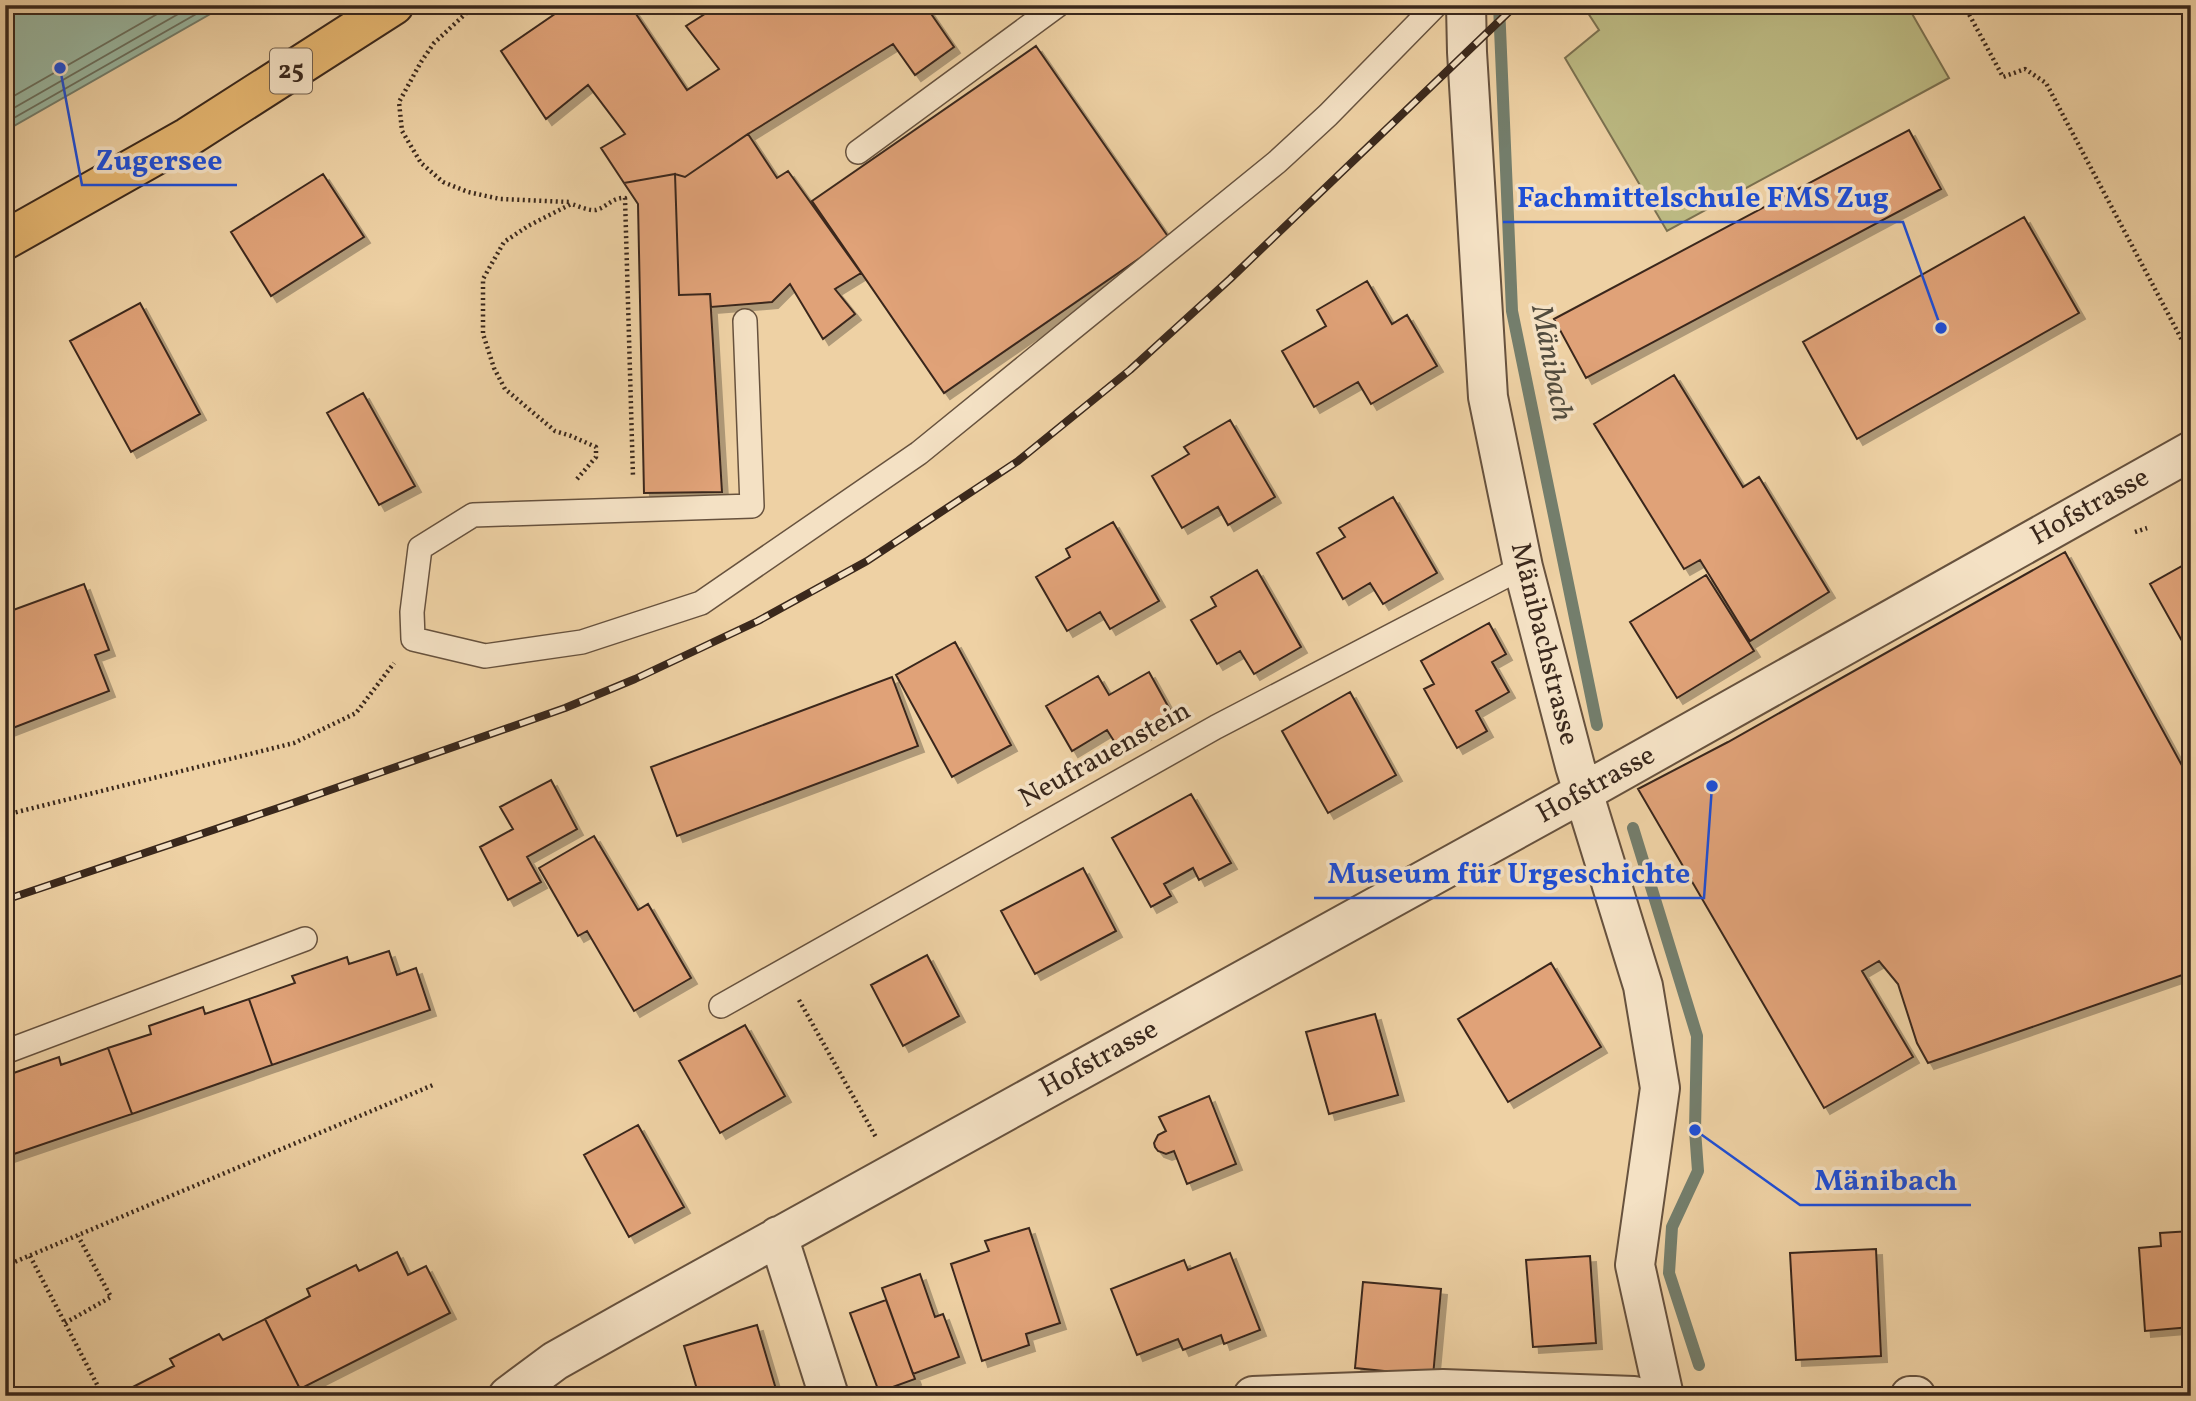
<svg xmlns="http://www.w3.org/2000/svg" width="2196" height="1401" viewBox="0 0 2196 1401" font-family="Vollkorn,serif">
<defs>
<filter id="shadow"><feDropShadow dx="6" dy="6" stdDeviation="0" flood-color="#0004"/></filter>
</defs>
<rect width="100%" height="100%" fill="#eed1a4"/>
<filter id="stains"><feTurbulence type="fractalNoise" baseFrequency=".00286" numOctaves="4"/><feColorMatrix values="0 0 0 0 .2 0 0 0 0 .09 0 0 0 0 .02 0 0 0 .5 -.17"/></filter>
<radialGradient id="worn" r=".72"><stop offset=".6" stop-color="#630" stop-opacity="0"/><stop offset="1" stop-color="#630" stop-opacity=".3"/></radialGradient>
<path fill="#bcba83" stroke="#7b7150" stroke-width="2" d="M1602,5H1907L1949,78L1667,231L1565,58L1599,30L1588,13Z"/>
<path fill="#9ab8a2" stroke="#747e6c" stroke-width="2" d="M5,5H226L5,131Z"/>
<g fill="none" stroke-linecap="round" stroke-linejoin="round">
<path stroke="#6a705f" stroke-width="2" d="M5,101L173,5
M5,113L194,5
M5,123L212,5"/>
<path stroke="#747e6c" stroke-width="12" d="M1499,5L1512,311L1597,725
M1633,828L1697,1036L1695,1130L1698,1171L1672,1227L1669,1273L1699,1365"/>
</g>
<path fill="#e0a278" stroke="#3a281c" stroke-width="2" filter="url(#shadow)" d="M568,5H630L687,90L719,69L686,26L719,5H925L954,47L915,75L893,44L748,134L685,177L675,174L624,183L601,148L625,134L588,85L546,119L501,51Z
M1036,46L1169,238L944,393L812,201Z
M1909,130L1941,189L1586,378L1554,319Z
M748,134L777,178L788,171L861,273L835,289L855,314L823,339L790,284L772,302L711,307L710,294L679,295L675,174L685,177Z
M323,174L364,237L271,296L231,232Z
M675,174L679,295L710,294L722,492L644,493L638,204L624,183Z
M2024,217L2079,313L1857,439L1803,342Z
M1367,281L1392,324L1407,315L1437,366L1371,404L1358,382L1314,407L1282,351L1326,326L1317,310Z
M140,303L200,414L131,452L70,341Z
M1674,375L1743,487L1759,477L1829,592L1750,641L1700,560L1684,569L1594,424Z
M363,393L415,486L379,505L327,413Z
M1230,420L1275,497L1228,525L1218,507L1182,528L1152,476L1189,454L1184,447Z
M1393,497L1437,573L1383,604L1370,583L1343,599L1317,553L1345,537L1339,528Z
M1113,522L1159,601L1110,629L1100,612L1067,631L1036,577L1070,557L1066,549Z
M2065,552L2191,782V972L1928,1063L1917,1043L1898,984L1879,961L1862,971L1913,1057L1824,1108L1638,789L1728,742Z
M2191,561V636L2182,641L2150,584Z
M1257,570L1301,647L1254,674L1240,651L1217,664L1191,620L1216,606L1211,597Z
M1706,575L1754,651L1677,698L1630,622Z
M84,584L109,650L95,655L109,691L5,731V613Z
M1489,623L1506,654L1492,662L1509,692L1476,711L1487,731L1457,748L1424,689L1434,684L1421,661Z
M955,642L1011,745L952,777L896,675Z
M1149,672L1174,717L1119,749L1107,730L1072,751L1046,706L1098,676L1109,695Z
M892,677L918,746L677,836L651,767Z
M1350,692L1396,775L1328,813L1282,731Z
M551,780L577,829L527,857L541,882L508,900L480,847L513,829L500,807Z
M1191,794L1231,863L1199,880L1193,868L1164,884L1171,896L1151,907L1112,838Z
M594,836L638,910L648,904L691,978L634,1011L587,931L578,936L539,868Z
M1083,868L1116,931L1035,974L1001,911Z
M389,951L397,975L416,968L430,1010L272,1065L249,999L295,983L292,976L347,957L349,964Z
M927,955L959,1016L903,1046L871,985Z
M1551,963L1601,1047L1508,1102L1458,1019Z
M249,999L272,1065L132,1114L108,1048L151,1034L149,1026L203,1007L205,1014Z
M1375,1014L1398,1095L1329,1114L1306,1032Z
M745,1025L785,1096L720,1133L679,1061Z
M108,1048L132,1114L5,1157V1076L59,1057L61,1065Z
M1209,1096L1236,1164L1187,1184L1174,1151L1166,1154L1158,1151L1155,1147L1154,1143L1158,1135L1166,1131L1159,1117Z
M638,1125L684,1207L629,1237L584,1155Z
M1029,1228L1060,1323L1026,1334L1029,1345L982,1361L951,1264L989,1251L985,1241Z
M2191,1231V1327L2145,1331L2139,1248L2161,1246L2160,1233Z
M1876,1249L1881,1356L1796,1360L1790,1253Z
M397,1252L408,1275L426,1266L450,1313L300,1389L265,1319L310,1296L307,1289L356,1265L359,1271Z
M1230,1253L1260,1330L1224,1344L1221,1335L1183,1350L1178,1339L1137,1355L1111,1289L1184,1260L1188,1270Z
M1590,1256L1596,1343L1533,1347L1526,1260Z
M920,1274L935,1317L943,1314L959,1357L913,1374L882,1288Z
M1363,1282L1441,1289L1433,1376L1355,1368Z
M886,1300L915,1379L879,1392L850,1313Z
M265,1319L300,1389L287,1396H120L119,1394L174,1366L170,1359L219,1334L223,1340Z
M757,1325L778,1396H699L684,1346Z"/>
<g fill="none" stroke-linecap="round" stroke-linejoin="round">
<g stroke="#67523e" stroke-width="26">
<path id="service" d="M858,152L1058,5
M745,321L752,506L473,515L420,548L412,612L413,639L485,656L582,642L701,603L919,453L1277,162L1328,115L1436,5
M721,1006L1216,727L1523,567
M5,1052L305,939"/>
</g>
<g stroke="#67523e" stroke-width="42">
<path id="minor" d="M1466,5L1467,52L1488,397L1523,567L1575,766L1643,986L1660,1088L1635,1265L1664,1396
M778,1236L829,1396
M508,1396L555,1361L626,1321L1582,793L2191,451
M1253,1396L1443,1389L1634,1396
M1910,1396H1916"/>
</g>
<g stroke="#3a281c" stroke-width="42">
<path id="primary" d="M5,240L188,137L394,5"/>
</g>
<path stroke="#3a281c" stroke-width="4.5" stroke-dasharray="2 3.5" stroke-linecap="butt" d="M475,5L434,43L421,62L399,102L402,131L421,163L443,182L468,192L500,199L570,202
M1964,5L2003,77L2025,69L2046,83L2183,342L2191,338
M577,479L596,457V447L571,436L555,431L505,389L494,368L483,334V279L504,242L528,226L571,204C579,206 588,211 596,210C607,207 613,197 625,198L633,477
M2135,532L2147,528
M5,815L294,743L356,713L394,663
M799,1000L877,1139
M30,1256L103,1396
M5,1266L433,1085
M65,1323L111,1297L78,1236"/>
<use href="#service" stroke="#f4e1c4" stroke-width="23"/>
<use href="#minor" stroke="#f4e1c4" stroke-width="38"/>
<use href="#primary" stroke="#e7b872" stroke-width="38"/>
<g stroke="#3a281c" stroke-width="8">
<path id="rail" d="M5,900L290,804L565,708L635,679L758,621L867,561L1018,461L1130,370L1230,279L1516,5"/>
</g>
<use href="#rail" stroke="#f4e1c4" stroke-width="5" stroke-dasharray="16" stroke-linecap="butt"/>
</g>
<g text-anchor="middle" dominant-baseline="central" stroke-width="7" stroke-linejoin="round" paint-order="stroke">
<rect fill="#f4e1c4" stroke="#72604e" stroke-width="2" x="270" y="48.5" width="42" height="45" rx="5"/>
<g font-size="26" font-weight="bold" fill="#3a281c">
<text x="291" y="71">25</text>
</g>
<g font-size="28" fill="#3a281c" stroke="#f4e1c4">
<text transform="translate(2090 507) rotate(-29)">Hofstrasse</text>
<text transform="translate(1544 644) rotate(76)">Mänibachstrasse</text>
<text transform="translate(1105 755) rotate(-29)">Neufrauenstein</text>
<text transform="translate(1596 785) rotate(-29)">Hofstrasse</text>
<text transform="translate(1099 1059) rotate(-29)">Hofstrasse</text>
</g>
<g font-size="30" font-style="italic" fill="#524c3e" stroke="#f4e1c4">
<text transform="translate(1551 363) rotate(79)">Mänibach</text>
</g>
</g>
<path fill="none" stroke="#1d4ed8" stroke-width="2.5" d="M60 68L82 185H237M1941 328L1903 222H1503M1712 786L1704 898H1314M1695 1130L1800 1205H1971"/>
<g fill="#1d4ed8" stroke="#f4e1c4" stroke-width="2.5">
<circle cx="60" cy="68" r="7"/>
<circle cx="1941" cy="328" r="7"/>
<circle cx="1712" cy="786" r="7"/>
<circle cx="1695" cy="1130" r="7"/>
</g>
<g font-size="30" text-anchor="middle" font-weight="bold" fill="#1d4ed8" stroke="#f4e1c4" stroke-width="7" stroke-linejoin="round" paint-order="stroke">
<text x="159" y="170">Zugersee</text>
<text x="1703" y="207">Fachmittelschule FMS Zug</text>
<text x="1509" y="883">Museum für Urgeschichte</text>
<text x="1886" y="1190">Mänibach</text>
</g>
<rect width="2196" height="1401" fill="none" stroke="#eed1a4" stroke-width="28"/>
<rect x="7" y="7" width="2182" height="1387" fill="none" stroke="#3a281c" stroke-width="3.5"/>
<rect x="14" y="14" width="2168" height="1373" fill="none" stroke="#3a281c" stroke-width="2"/>
<rect width="100%" height="100%" filter="url(#stains)"/>
<rect width="100%" height="100%" fill="url(#worn)"/>
</svg>
